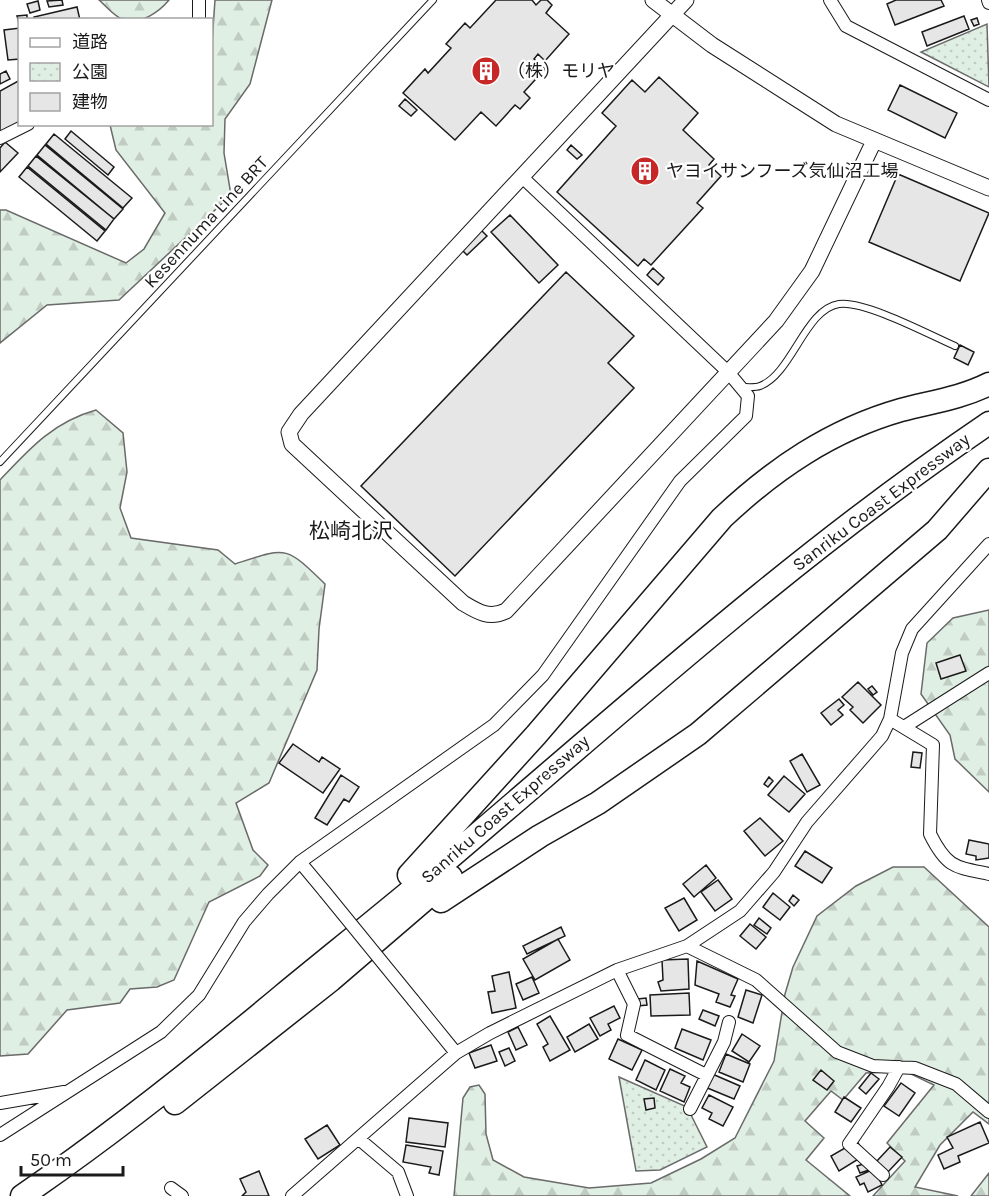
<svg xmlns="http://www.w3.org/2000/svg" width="989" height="1196" viewBox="0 0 989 1196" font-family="Karla,'Noto Sans JP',sans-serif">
<defs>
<pattern id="forest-firs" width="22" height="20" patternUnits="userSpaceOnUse" patternTransform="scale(1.5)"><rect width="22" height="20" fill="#e0efe3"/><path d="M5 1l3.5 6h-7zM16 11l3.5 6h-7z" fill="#c0ccc2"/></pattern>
<pattern id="park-dots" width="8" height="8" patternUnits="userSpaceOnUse" patternTransform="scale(1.5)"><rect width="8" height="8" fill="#e0efe3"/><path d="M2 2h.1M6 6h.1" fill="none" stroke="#c0ccc2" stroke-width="1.8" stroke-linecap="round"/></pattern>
</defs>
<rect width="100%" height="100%" fill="#fff"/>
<path fill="url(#forest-firs)" stroke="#6a6a6a" stroke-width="1.5" d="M99,0H169C159,12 140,26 122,19C114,16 106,6 99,0Z
M215,0H272L250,84L225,119L224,153L231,195L119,300L47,305L0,343V210H6L126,263L144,249L165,213L116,150L110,125L212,124V43Z
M96,410L123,433L127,472L120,508L131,538L218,550L235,564C287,547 285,545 325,584L319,629L317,670L269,783L236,803L253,850L268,865L260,876L209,902L174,980L157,987L130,989L120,1003L67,1010L28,1054L0,1056V480C29,449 53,422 96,410Z
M989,610V792L955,759L950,735L921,694L927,643L953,618Z
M893,867H924L989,927V1124L973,1112L940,1145L915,1187L958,1196H873L905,1161L887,1143L934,1085L905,1071L866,1073L843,1100L831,1091L805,1121L824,1138L806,1160L850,1196H454L463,1098L470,1087L479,1085L485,1094L486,1134L493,1160L524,1177L589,1188L651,1183L701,1159L735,1138L774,1061L785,994L793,967L817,916L856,886Z
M989,1173V1196H971Z"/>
<path fill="url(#park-dots)" stroke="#6a6a6a" stroke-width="1.5" d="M987,24L989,87L921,52Z
M619,1077L687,1107L707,1147L660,1170L636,1171Z"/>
<path fill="#e6e6e6" stroke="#1a1a1a" stroke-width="1.5" d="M62,0L63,5L49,7L47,1Z
M496,0H532L536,5L541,0H547L552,5L546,13L569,34L545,61L538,54L534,59L545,69L524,92L530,98L520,109L515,105L496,126L481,112L455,140L403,93L425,69L428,73L451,48L446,44L465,23L470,28Z
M896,0H941L944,6L895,25L887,4Z
M38,1L40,10L30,13L27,4Z
M77,7L80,20H35L34,17Z
M27,15V20H20L19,23L17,16Z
M964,16L969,29L927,46L922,32Z
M977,18L979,24L974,26L971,20Z
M20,28V59L8,60L4,30Z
M6,71L10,79L0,84V74Z
M659,77L698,113L683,130L714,159L709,165L721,176L697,203L703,208L651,265L644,259L638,266L557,192L616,126L602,113L632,80L645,92Z
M20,80V122L0,132V91Z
M900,85L957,113L945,138L888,110Z
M405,99L417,110L411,116L399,106Z
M71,131L114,167L108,175L65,139Z
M54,134L132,198L123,208L46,144Z
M5,142L18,153L0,172V148Z
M45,145L123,209L114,219L37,155Z
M571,145L582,155L577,159L567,150Z
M36,156L114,219L106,230L28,166Z
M27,167L105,231L97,241L19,177Z
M898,174L989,213L960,281L869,242Z
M510,215L558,265L539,283L491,232Z
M479,228L487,236L467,255L459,247Z
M653,268L664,278L658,285L647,275Z
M566,272L634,336L608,363L634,388L455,576L361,486Z
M960,345L974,352L968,365L954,358Z
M960,655L966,671L941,679L936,663Z
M858,682L881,705L863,723L850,710L853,707L842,697Z
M872,686L877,692L873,695L868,689Z
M839,699L844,705L838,710L843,715L831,725L821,713Z
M293,744L319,762L322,757L340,769L323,793L279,763Z
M913,752L922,753L920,768L911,767Z
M802,754L820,785L807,792L790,761Z
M341,775L359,787L349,802L344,799L327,825L315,818Z
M784,776L805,794L789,812L768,795Z
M769,777L773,781L768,787L764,784Z
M760,818L783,841L765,856L744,831Z
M969,840L989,844V858L976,860V856L966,854Z
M805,851L832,868L822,883L795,866Z
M706,865L716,878L694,897L683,884Z
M718,880L732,899L715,911L701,892Z
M773,893L790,907L780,920L763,907Z
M793,895L799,900L794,906L789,901Z
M684,898L697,920L679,931L665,908Z
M759,918L771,928L767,934L754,925Z
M750,924L766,937L756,949L740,936Z
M561,927L565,936L527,954L523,946Z
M558,939L570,960L535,980L523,959Z
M688,959L689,989L661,991L658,982L663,980L662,960Z
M697,961L738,979L731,995L735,996L730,1007L716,1002L719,994L695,985Z
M509,972L516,1008L492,1013L488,992L495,991L492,976Z
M532,977L539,993L523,1000L516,984Z
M746,990L762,995L753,1023L738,1017Z
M689,993L690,1015L651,1016L650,995Z
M646,998L647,1005L638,1006V999Z
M614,1006L620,1018L608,1024L611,1030L600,1036L590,1018Z
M703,1010L719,1016L715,1026L699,1019Z
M550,1016L570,1050L550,1061L543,1047L548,1044L537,1024Z
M589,1024L598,1039L575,1052L567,1037Z
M518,1027L527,1045L516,1050L508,1032Z
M682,1029L711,1040L703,1060L675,1048Z
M742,1034L760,1046L749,1062L732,1051Z
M618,1039L642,1050L632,1070L609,1059Z
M491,1045L497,1061L475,1068L469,1053Z
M509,1048L515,1061L505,1066L499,1052Z
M726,1054L750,1064L743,1082L719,1072Z
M645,1060L665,1070L656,1090L636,1080Z
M670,1069L685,1076L681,1083L690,1087L684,1102L660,1091Z
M821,1070L834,1081L827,1090L813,1080Z
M710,1073L740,1086L734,1099L705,1087Z
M871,1073L879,1079L866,1094L859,1088Z
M901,1083L915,1093L899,1116L884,1106Z
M709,1095L733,1107L723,1126L709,1119L712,1113L702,1108Z
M844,1097L861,1108L851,1122L835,1112Z
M654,1098L655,1108L646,1110L644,1099Z
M409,1118L448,1123L445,1147L406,1142Z
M980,1122L989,1143L958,1156L960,1162L944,1169L938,1155L953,1148L947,1137Z
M327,1125L340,1145L318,1159L305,1139Z
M857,1141L865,1155L839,1171L831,1156Z
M406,1145L443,1151L439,1175L429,1173L431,1167L403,1162Z
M890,1147L902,1157L887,1173L876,1162Z
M870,1162L872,1169L860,1173L857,1166Z
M874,1169L882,1185L868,1192L864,1183L860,1185L856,1177Z
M259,1171L269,1196H242L246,1192L240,1179Z"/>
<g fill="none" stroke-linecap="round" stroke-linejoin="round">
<g stroke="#1a1a1a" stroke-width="8">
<path id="service" d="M741,387C746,387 755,388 760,386C792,374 805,309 839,304C864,300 930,335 955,346
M0,462L433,0"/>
</g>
<g stroke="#1a1a1a" stroke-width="14">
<path id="minor" d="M830,0L846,26L989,100
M988,0L989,3
M199,20V0
M0,138L28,124
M890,719L933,745L930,834C947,868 955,867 989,874
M904,727L989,673
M300,862L325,892
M687,946L756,980L837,1052L873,1066L915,1068L956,1084L989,1112
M617,970L634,1004L627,1035L706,1075
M413,1000L456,1053
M0,1103L64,1092
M690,1109L724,1042L729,1022
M0,1135L161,1032L199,995L244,922L268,894L300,862L494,725L543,675L680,481L746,416L748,396L728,372L521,176
M359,1139L398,1172L407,1196
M883,1175L849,1144L888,1087L899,1067
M171,1188L182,1196
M292,1196L456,1053L490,1033L617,970L687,946L740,911L774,872L807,822L882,736L890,719L902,653L912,629L989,544"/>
</g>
<g stroke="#1a1a1a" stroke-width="17">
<path id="tertiary" d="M653,0L712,45L836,124L989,188
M686,0L301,414L289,432L292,444L463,603C478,612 489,619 506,611L776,321L812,271L874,141"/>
</g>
<g stroke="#1a1a1a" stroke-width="25">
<path id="motorway" d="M409,875L536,735L722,518C774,469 831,430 901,410C931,402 961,398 989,384
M441,901L540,836L598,803L698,734L937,530L989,470
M175,1103L331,980L451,877
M22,1196C113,1134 198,1066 283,995C333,954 383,914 432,873C615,718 791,557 989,423"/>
</g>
<use href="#service" stroke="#fff" stroke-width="6"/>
<use href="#minor" stroke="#fff" stroke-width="12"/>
<use href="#tertiary" stroke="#fff" stroke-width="15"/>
<use href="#motorway" stroke="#fff" stroke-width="22"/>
<g stroke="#1a1a1a" stroke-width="14" stroke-linecap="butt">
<path id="minor-bridge" d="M325,892L413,1000"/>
</g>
<use href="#minor-bridge" stroke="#fff" stroke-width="12"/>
</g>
<defs>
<g id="building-disc" transform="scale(1.5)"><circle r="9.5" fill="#c62828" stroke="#fff"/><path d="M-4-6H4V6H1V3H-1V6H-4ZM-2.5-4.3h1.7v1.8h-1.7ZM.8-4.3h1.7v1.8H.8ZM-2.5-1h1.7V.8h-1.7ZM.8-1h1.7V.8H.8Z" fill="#fff"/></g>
</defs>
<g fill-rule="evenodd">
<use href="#building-disc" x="486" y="71"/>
<use href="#building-disc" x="645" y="171"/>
</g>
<g text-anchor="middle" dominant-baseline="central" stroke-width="4.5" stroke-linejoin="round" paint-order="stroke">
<g font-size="18" fill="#1a1a1a" stroke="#fff" text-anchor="start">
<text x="507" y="71">（株）モリヤ</text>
<text x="666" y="171">ヤヨイサンフーズ気仙沼工場</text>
</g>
<g font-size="18" fill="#1a1a1a" stroke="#fff">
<text transform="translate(206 222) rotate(-47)">Kesennuma Line BRT</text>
<text transform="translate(881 502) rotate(-37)">Sanriku Coast Expressway</text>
<text transform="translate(505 809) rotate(-41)">Sanriku Coast Expressway</text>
</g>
<g font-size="21" fill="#1a1a1a" stroke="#fff">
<text x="351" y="531">松崎北沢</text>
</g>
</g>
<rect x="18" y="18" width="195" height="108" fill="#ffffff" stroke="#a3a3a3" stroke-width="1.5"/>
<rect x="30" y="38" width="30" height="9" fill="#ffffff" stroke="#a3a3a3" stroke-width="1.5"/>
<text x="72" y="48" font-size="18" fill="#1a1a1a">道路</text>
<rect x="30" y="63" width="30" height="18" fill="url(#park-dots)" stroke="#a3a3a3" stroke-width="1.5"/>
<text x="72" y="78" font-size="18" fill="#1a1a1a">公園</text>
<rect x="30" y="93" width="30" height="18" fill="#e6e6e6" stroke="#a3a3a3" stroke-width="1.5"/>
<text x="72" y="108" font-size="18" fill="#1a1a1a">建物</text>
<path d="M21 1166v9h102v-9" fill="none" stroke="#1a1a1a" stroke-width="3"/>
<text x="30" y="1166" font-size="18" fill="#1a1a1a" stroke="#ffffff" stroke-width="4.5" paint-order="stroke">50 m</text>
</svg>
